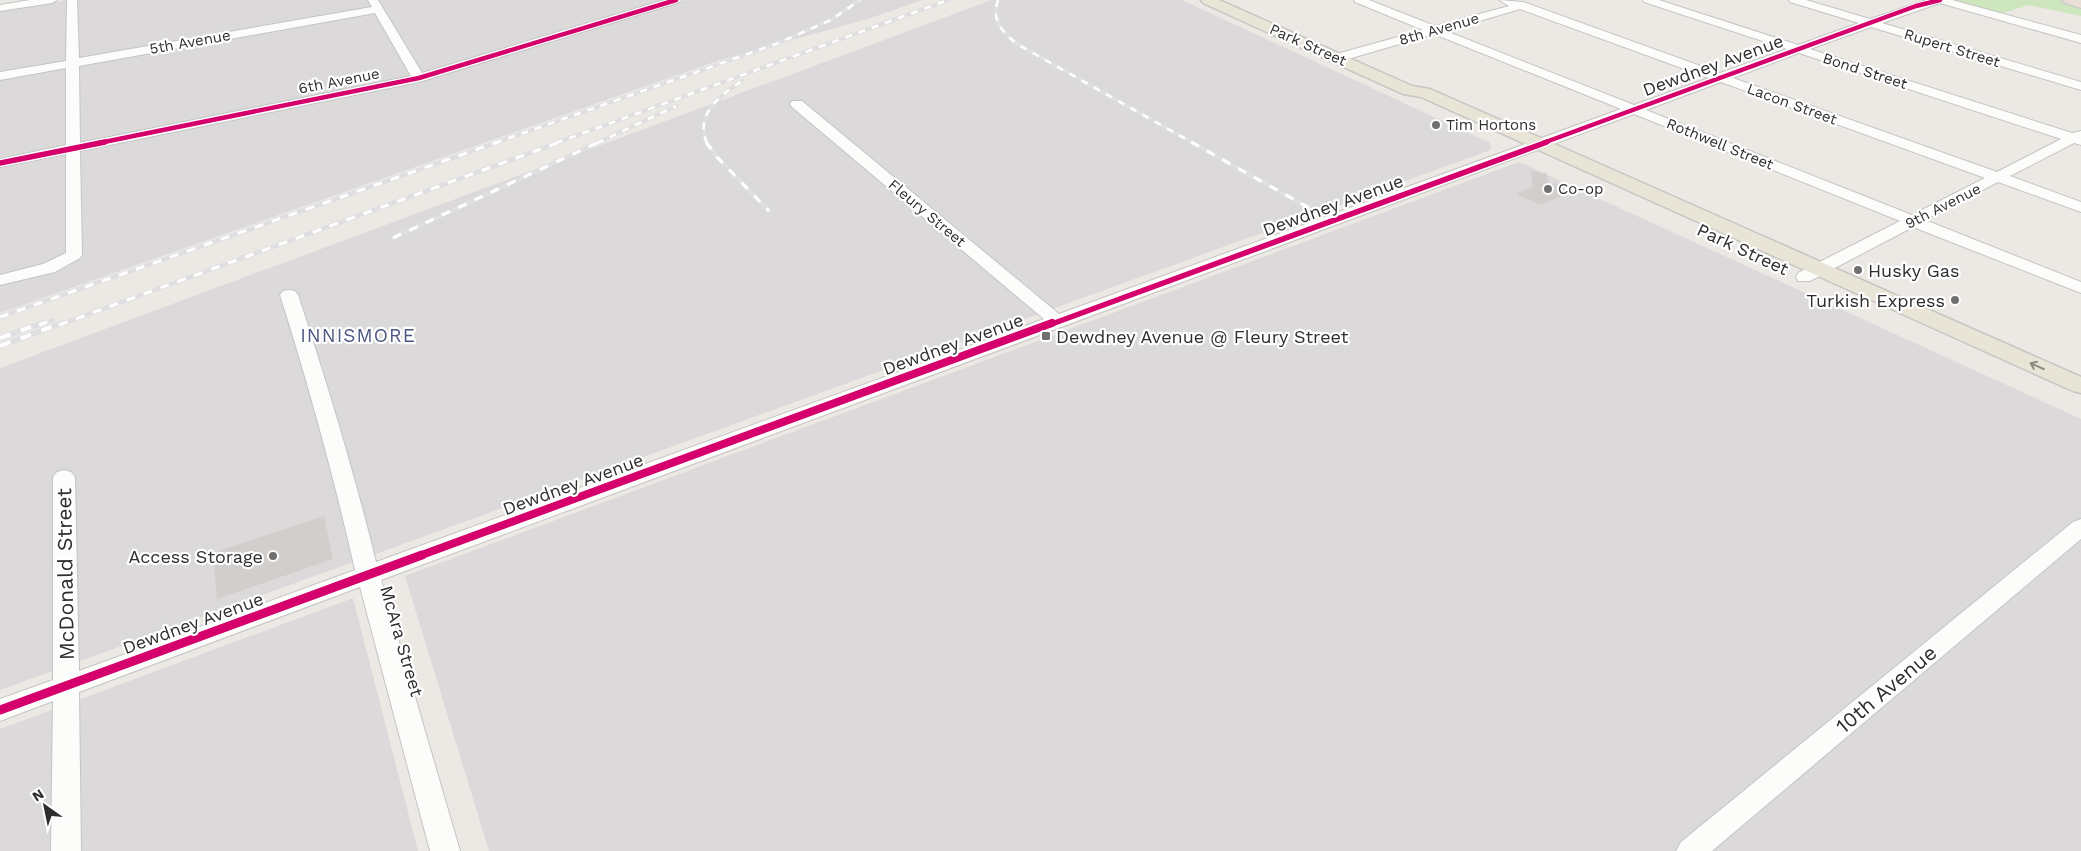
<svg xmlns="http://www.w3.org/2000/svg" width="2081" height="851" viewBox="0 0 2081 851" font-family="'Work Sans',sans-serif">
<rect width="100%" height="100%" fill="#ece8e4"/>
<path fill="#dcd9db" d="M67,0H661L404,78L0,159V11Z
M685,0H922L871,18L720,60L0,313V167L423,81Z
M992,0H1182L1490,143L1491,150L0,690V368Z
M1519,162L2081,419V851H489L405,576Z
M353,598L418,851H0V729Z"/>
<path fill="#cee6be" d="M1952,0H2061L2081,5V16L2029,5L2000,14Z"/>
<path fill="#d1cecb" d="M1531,171L1546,173L1549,184H1556L1573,191L1541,205L1516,194L1533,186Z
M324,516L333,559L217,599L213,553Z"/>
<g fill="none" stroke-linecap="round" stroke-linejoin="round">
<g stroke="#c5c4c5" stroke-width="2">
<path id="minor" d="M30,0H57L52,3L0,11V5Z
M67,0H77L79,58L372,7L368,0H378L422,73L664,0H681L680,2L419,82L80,151L82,255L80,258L55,272L0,285V275L43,264L66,253V154L0,167V159L66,145V68L0,80V72L66,61ZM375,13L411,76L80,143L79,66Z
M1354,0H1369L1435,26L1509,6L1499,0L1523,2L1720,73L1787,49L1644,2L1643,0H1659L1798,45L1859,23L1790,2L1789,0H1806L1870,19L1927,0H1952L2081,35V43L1940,3L1882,23L2081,82V90L1871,27L1810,49L2072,133L2081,131V145L2074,143L2010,176L2081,202V212L1998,182L1925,220L2081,282V293L1913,227L1810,281H1798L1796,277L1798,273L1900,221L1634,114L381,580L460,851H430L360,587L79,692L81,851H51L53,701L0,721V699L53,680V477L57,472L64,470L71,472L75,477L79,671L355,570C334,477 309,386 280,295L283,291L289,290L295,291L298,295C327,383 354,472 376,562L1044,319L792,107L790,104L792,101H802L1059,314L1621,109L1434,34L1341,61H1333L1331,58L1333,55L1423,30L1355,2ZM1520,9L1709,78L1634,105L1446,31ZM1799,53L2061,139L1997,172L1733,78ZM1721,82L1985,178L1912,215L1646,110Z
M2081,519V539L1712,851H1676L1681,842L2073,522Z"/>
</g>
<g stroke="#c6c5c4" stroke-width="3">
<path id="major" d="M1201,0H1219L1412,86L1430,89L2081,377V393L2073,391L1421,97L1403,94L1203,3Z"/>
</g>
<g stroke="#c6c5c4" stroke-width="2">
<path id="highway" d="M2062,0H2081V8L2065,3Z"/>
</g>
<use href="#minor" fill="#fcfcfb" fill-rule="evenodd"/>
<use href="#major" fill="#e8e4d6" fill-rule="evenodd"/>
<use href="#highway" fill="#eadfd6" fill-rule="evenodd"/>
<g stroke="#dfdfe1" stroke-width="4">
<path id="rail-far2" d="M998,0C991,20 1002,32 1017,44L1193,143
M495,143L776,44L831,20L860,0
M556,143L948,0
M597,143L676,106
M707,143C694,115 721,94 742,81"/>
</g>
<g stroke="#dfdfe1" stroke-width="4.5">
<path id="rail-far1" d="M706,142L717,157L769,211
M1191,142L1311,209
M393,238L599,142
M0,317L498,142
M39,325L52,320
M59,325L560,142"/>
</g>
<g stroke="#dfdfe1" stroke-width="5.5">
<path id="rail" d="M0,338L42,323
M0,346L62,323"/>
</g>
<use href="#rail-far2" stroke="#fff" stroke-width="2.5" stroke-dasharray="7" stroke-linecap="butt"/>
<use href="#rail-far1" stroke="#fff" stroke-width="3" stroke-dasharray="9" stroke-linecap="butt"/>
<use href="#rail" stroke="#fff" stroke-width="4" stroke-dasharray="11" stroke-linecap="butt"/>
<g stroke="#fff" stroke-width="6">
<path id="cycleway-far3" d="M99,143L419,78L676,0
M1543,143L1916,6L1940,0"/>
</g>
<g stroke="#fff" stroke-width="8">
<path id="cycleway-far2" d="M0,163L105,142
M1049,325L1547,142"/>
</g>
<g stroke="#fff" stroke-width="11">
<path id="cycleway-far1" d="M419,556L1052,323"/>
</g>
<g stroke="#fff" stroke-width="12">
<path id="cycleway" d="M0,710L422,555"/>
</g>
<use href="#cycleway-far3" stroke="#d6006c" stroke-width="4.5"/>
<use href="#cycleway-far2" stroke="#d6006c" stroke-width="5.5"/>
<use href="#cycleway-far1" stroke="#d6006c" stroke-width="8"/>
<use href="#cycleway" stroke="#d6006c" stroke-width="9"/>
</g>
<defs><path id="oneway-shaft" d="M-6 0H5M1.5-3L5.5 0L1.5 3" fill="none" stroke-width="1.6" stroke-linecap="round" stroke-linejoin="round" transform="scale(1.25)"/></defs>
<use stroke="#8b8982" href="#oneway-shaft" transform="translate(2037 366) rotate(-156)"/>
<g fill="#706f6e" stroke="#fff" stroke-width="2">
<circle cx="1436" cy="125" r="5"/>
<circle cx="1548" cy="189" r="5"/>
<circle cx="1858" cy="270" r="5"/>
<circle cx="1955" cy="300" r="5"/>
<rect x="1041" y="331" width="10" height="10" rx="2.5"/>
<circle cx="273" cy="556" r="5"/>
</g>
<g text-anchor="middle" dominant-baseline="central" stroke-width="4.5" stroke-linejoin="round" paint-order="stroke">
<g font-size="15" fill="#2e2e2e" stroke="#fff">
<text transform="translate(1439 29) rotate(-16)">8th Avenue</text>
<text transform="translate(190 42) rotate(-10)">5th Avenue</text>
<text transform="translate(1308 45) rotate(24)">Park Street</text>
<text transform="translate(1952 48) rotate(17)">Rupert Street</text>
<text transform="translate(1865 71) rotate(18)">Bond Street</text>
<text transform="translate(339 81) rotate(-11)">6th Avenue</text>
<text transform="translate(1792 104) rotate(20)">Lacon Street</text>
<text transform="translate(1720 144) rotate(22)">Rothwell Street</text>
<text transform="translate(1943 206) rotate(-27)">9th Avenue</text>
<text transform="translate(927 213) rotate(40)">Fleury Street</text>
</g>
<g font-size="15" fill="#2e2e2e" stroke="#fff" text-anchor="start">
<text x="1446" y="125">Tim Hortons</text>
<text x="1558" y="189">Co-op</text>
</g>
<g font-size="18" fill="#2e2e2e" stroke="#fff">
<text transform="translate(1713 65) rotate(-20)">Dewdney Avenue</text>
<text transform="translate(1333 205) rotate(-20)">Dewdney Avenue</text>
<text transform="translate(1743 249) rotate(25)">Park Street</text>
<text transform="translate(953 344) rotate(-20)">Dewdney Avenue</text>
<text transform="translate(573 484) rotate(-20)">Dewdney Avenue</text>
<text transform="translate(193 623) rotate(-20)">Dewdney Avenue</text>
<text transform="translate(402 641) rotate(74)">McAra Street</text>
</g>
<g font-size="18" fill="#2e2e2e" stroke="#fff" text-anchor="start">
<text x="1868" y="270">Husky Gas</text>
<text x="1945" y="300" text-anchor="end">Turkish Express</text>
<text x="1056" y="336">Dewdney Avenue @ Fleury Street</text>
<text x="263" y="556" text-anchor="end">Access Storage</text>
</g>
<g font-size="19" letter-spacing="1" fill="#4d5680" stroke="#fff">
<text x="358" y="335">INNISMORE</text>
</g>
<g font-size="21" fill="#2e2e2e" stroke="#fff">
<text transform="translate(65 574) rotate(-91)">McDonald Street</text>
<text transform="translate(1886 689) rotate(-40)">10th Avenue</text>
</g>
</g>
<g transform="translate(45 806) rotate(327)" stroke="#ffffff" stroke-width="4" paint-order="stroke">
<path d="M0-4L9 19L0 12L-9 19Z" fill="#2e2e2e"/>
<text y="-8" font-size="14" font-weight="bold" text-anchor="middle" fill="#2e2e2e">N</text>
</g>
</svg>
